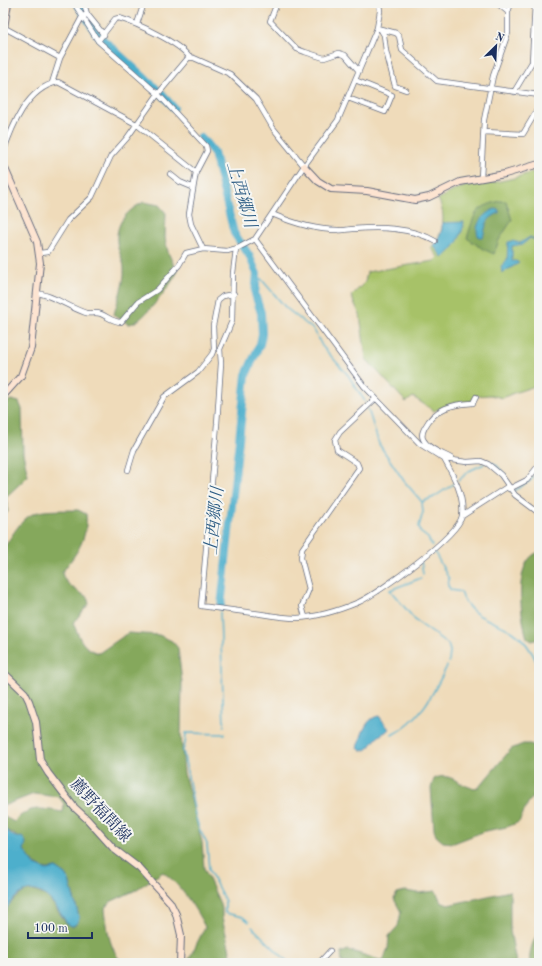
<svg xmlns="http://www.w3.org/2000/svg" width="542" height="966" viewBox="0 0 542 966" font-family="'Old Standard TT','Noto Serif JP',serif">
<rect width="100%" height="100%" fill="#f6f6f2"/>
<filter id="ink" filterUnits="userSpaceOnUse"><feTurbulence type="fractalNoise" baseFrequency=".025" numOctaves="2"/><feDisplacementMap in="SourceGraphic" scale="8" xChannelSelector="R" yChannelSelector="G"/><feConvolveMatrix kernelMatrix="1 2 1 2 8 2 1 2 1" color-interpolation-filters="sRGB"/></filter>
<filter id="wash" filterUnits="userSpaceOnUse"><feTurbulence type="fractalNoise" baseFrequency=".012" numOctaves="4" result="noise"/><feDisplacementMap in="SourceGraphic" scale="16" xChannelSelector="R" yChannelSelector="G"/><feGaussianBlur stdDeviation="0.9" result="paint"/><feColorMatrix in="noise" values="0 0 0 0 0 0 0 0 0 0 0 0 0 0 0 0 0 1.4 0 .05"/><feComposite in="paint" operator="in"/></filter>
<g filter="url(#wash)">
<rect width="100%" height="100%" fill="#efdbba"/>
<path fill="#a7c268" stroke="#617863" d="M539,170V384C527,390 515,391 503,398L490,395L475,396L472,401L456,402L434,411L413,397L406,402L366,359L360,315L351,296L365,282L367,272L434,261L438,257L431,248C443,235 447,216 438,199L457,189L469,185L487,184L514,178Z"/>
<path fill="#85a85c" stroke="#506c5d" d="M500,201H506L512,220L499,240L494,254L483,249L467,238C475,214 473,208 500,201Z
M144,202L159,205L166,213L165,238L168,252L177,272C174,282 146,316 137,321C134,323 131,324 128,324L114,315C117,300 125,284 124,269C124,262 120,255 118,248C113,226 125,211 144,202Z
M11,400L19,402L22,409L23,453L28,476L6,497L8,512L3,516V404Z
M78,510L86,514C88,539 77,553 62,572C63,584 78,591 87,597L89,604L73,623C80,638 82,649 99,653L128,633L159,635L172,641L178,648L182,682L181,735L184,773L202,842L204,868L222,908V918L233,963H187L205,927C195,908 181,885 163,872L134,891L110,902L105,909C108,931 108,945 122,963H3V919L5,911L9,904L25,891L32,890L48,897L68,925L73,926L78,922L79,917L69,880L66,875L56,868C40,872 32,862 24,850L25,846L19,838L7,830L3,832V816L14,822C30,804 41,809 63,812L64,804L59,797L34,794L3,806V543L6,545C29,506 35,511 78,510Z
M539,552V639L532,641L527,638C521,619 512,560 539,552Z
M523,744H530L539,747V789L528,803L519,822L507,827L485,831L454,843L443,842L436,836L434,830L431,788L434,779C452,769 463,792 479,787L511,749Z
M405,891L418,893L436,891L441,902L448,905L510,891V930L516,963H342L341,953L348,950L383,961L388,948L389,936L398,926L401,912L394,899L397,893Z
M539,930V963H530C528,952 534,940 539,930Z"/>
<path fill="#4dafcc" stroke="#346f95" d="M495,209L499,210V213C484,220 487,224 483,237H479C472,226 485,212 495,209Z
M464,222C462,237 455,248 443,258L433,245C439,239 443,232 442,223Z
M530,237L539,241V243L535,240L530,238L523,244L512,246V261H516L519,263L502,273L501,266L507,260L508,242L512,241L520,243Z
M379,716L389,729C386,733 382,733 378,737C372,742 370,751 361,751L358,748C361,737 365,718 379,716Z
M7,830C11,835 16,839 22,837L26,842L24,850L35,865L47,870L56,868L66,875L69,880L79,917L78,922L73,926L68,925C58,909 42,880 20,894C10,901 6,908 3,919V832Z"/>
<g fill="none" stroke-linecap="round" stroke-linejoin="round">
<path stroke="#4dafcc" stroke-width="1.5" d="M257,274L286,308L314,330L322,346L348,375L366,403
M368,409L379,444L404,481L422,502L423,512L419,526L420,532L428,538L432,546
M488,462C497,462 503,472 507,480
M458,481L469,471L484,464
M514,491L531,480L539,469
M422,502L434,497L455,483
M433,553L434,551L449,579L448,586L451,590L461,592C469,619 493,619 513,632C524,639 532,651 537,663
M421,561L423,574
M421,578L390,590L416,621L448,644L450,651L449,662
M220,612L224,726
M225,734L186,733L185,744L183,750L195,814L199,828L207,844L209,870L225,901V913L243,917L249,922
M392,735C422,718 432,696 447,666
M252,927L289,963"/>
<path stroke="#4dafcc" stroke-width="8" d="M77,3L97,34L162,94L174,108
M201,137L214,153L234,233L249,255L257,274L255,294L261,313L262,334L260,344L246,375L221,606"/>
</g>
</g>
<g filter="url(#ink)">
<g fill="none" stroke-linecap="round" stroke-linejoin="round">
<g stroke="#656b7e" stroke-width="6">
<path id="street" d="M74,3L98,41L158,94L206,146L207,151L196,172L189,214L191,224L203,249
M84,3L87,14L104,35
M277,3L270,21L297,49L305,52L324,58L339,53L345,55L359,71
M497,3L508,12
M137,24L144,3
M3,27L60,58
M377,28L396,33L399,36L402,50L437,81L539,95
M381,30L384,35L386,51L395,86L406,90
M98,41L115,19L119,18C136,23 180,43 189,57L194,58L230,74L256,99L273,128L304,166
M52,83L60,58L82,17L87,14
M514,92L532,62L535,3
M348,98L385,112L392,95L355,80
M484,132L523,134L539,107
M3,153C12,126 27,88 58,82L136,124L196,172
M170,174L180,182L192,187
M481,178L484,120L493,76L508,33V12L511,3
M272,214C293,223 315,230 338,230C343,231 348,229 353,229C380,227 411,227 435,241
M255,239L364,386L420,444L444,459L467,462L481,461L488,464L501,475L515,495L539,513
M236,249L233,273L232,321L220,349L221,363L217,424L201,606C221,609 241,611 261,614C273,616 285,618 297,618C318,617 340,610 359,602C379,593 458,536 462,516C465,496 453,475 444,459
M40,253L48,252L68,220L92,197L111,156L127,138L158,94L189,57
M37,293C55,296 68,307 86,313C91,314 96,312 101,314C108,317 113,322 121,322L138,302L157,290L179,265L186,253L203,249L227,251L238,248L255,239L304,166L338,120L377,28L380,11L379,3
M451,458C442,453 428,449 423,439C421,434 423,431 425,427C435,408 453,404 473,403L476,397
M128,470L134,450L164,397L198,372L212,354L214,349L213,326L218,300L223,296L234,294
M509,489L527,480L539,465
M462,516L507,487
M305,617L302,606L309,589L301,558L302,549L359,468L357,463L337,450L335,440L340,432L375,399
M319,963L330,951"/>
</g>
<g stroke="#656b7e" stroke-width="8">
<path id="secondary" d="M3,34L8,3
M3,164L37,242L40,263L31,348L21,376L3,396
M304,166L318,181L331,189L367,191L415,200L429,197L460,182L505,174L539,164
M3,672L25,693L29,701L36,722L40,760L48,773L74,807L87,819L114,849L139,868L170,902L176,914L181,935L180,963"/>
</g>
<use href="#street" stroke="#fff" stroke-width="4.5"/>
<use href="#secondary" stroke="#fde4d1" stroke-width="6"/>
</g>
</g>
<g text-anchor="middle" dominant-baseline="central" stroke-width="4" stroke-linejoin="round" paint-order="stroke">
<g font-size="16" fill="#1b2f5e" stroke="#f6f6f2">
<text transform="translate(100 811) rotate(47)">薦野福間線</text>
</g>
<g font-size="17" font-style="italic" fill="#2c5c84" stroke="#f6f6f2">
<text transform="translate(241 195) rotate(74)">上西郷川</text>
<text transform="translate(215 521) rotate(-84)">上西郷川</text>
</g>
</g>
<rect width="542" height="966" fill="none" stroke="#f6f6f2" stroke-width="16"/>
<g transform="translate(496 46) rotate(24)" stroke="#f6f6f2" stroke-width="3" paint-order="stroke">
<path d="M0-3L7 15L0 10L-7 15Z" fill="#1b2f5e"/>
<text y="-6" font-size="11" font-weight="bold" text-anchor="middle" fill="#1b2f5e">N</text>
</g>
<path d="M28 932v6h64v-6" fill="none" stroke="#1b2f5e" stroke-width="2"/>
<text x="34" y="932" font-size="12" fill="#1b2f5e" stroke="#f6f6f2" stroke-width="3" paint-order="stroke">100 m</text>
</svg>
